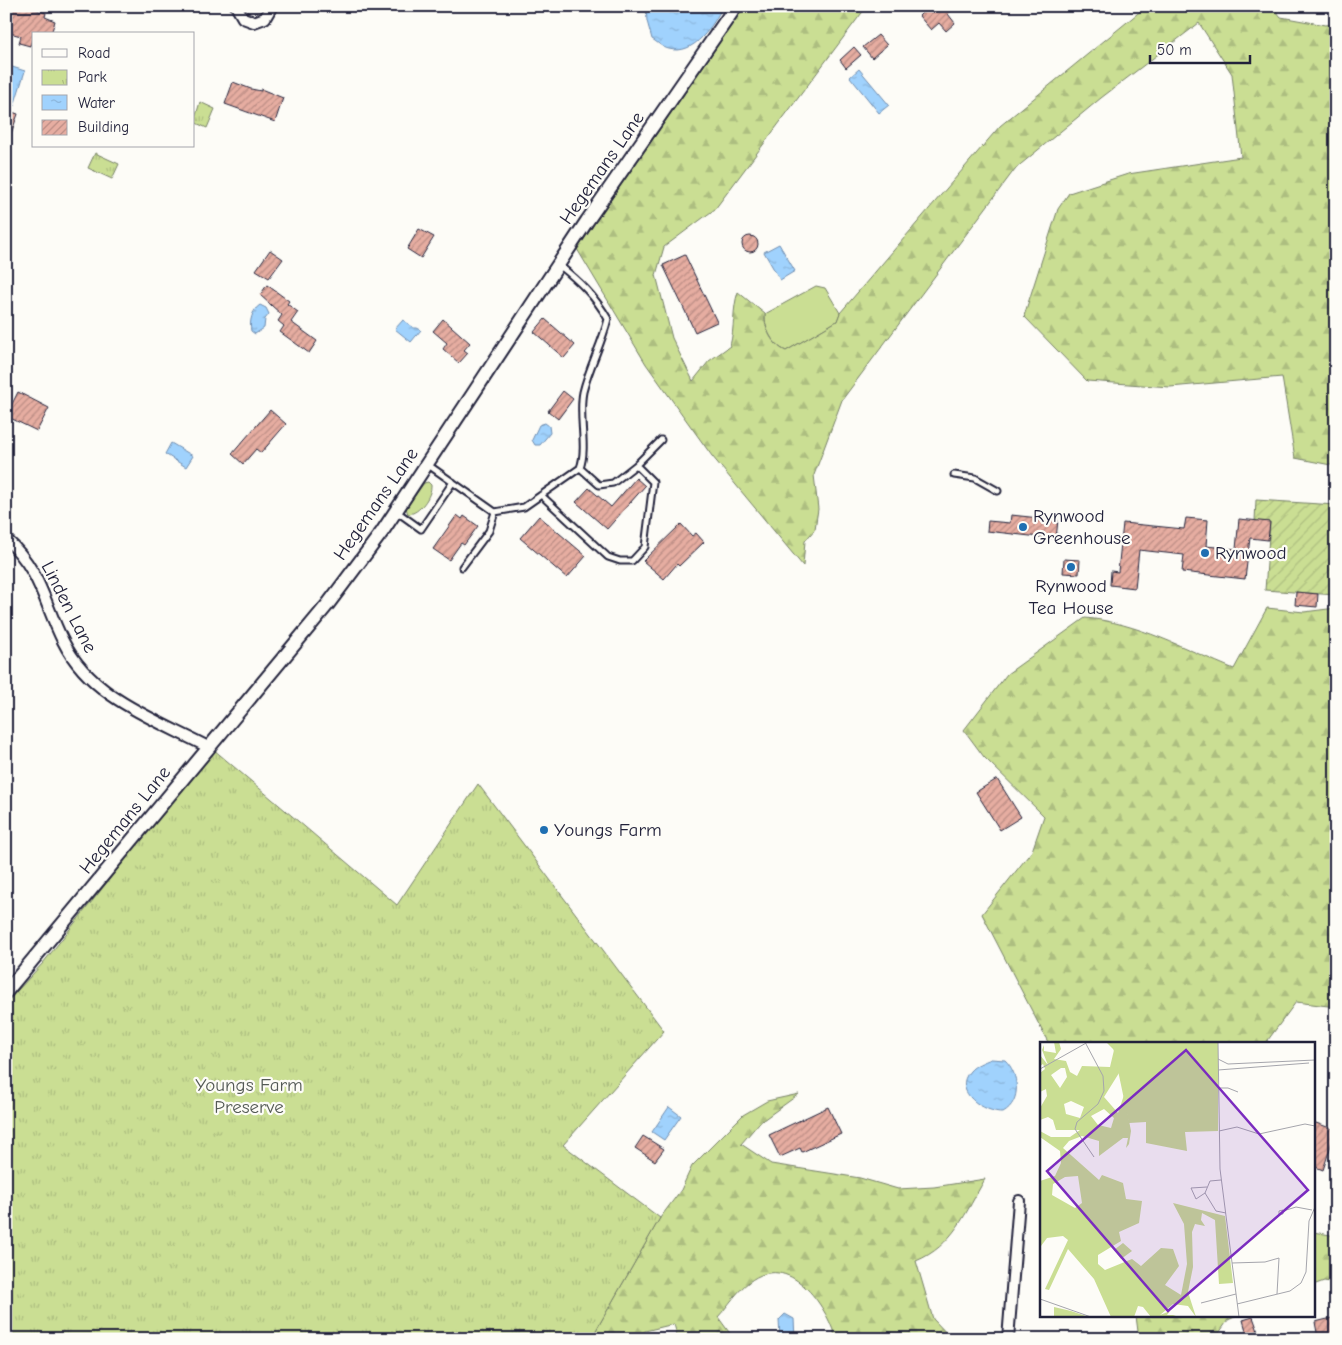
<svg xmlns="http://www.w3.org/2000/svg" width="1342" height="1345" viewBox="0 0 1342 1345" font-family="'Comic Neue',sans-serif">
<defs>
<pattern id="forest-firs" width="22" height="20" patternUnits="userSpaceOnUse" patternTransform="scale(1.25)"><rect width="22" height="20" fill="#cade93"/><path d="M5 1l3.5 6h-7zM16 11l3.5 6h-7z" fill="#adbe80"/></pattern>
<pattern id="park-tufts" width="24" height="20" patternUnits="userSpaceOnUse" patternTransform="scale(1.25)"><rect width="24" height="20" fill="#cade93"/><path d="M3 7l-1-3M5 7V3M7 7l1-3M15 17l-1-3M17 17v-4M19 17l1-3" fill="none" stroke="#adbe80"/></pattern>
<pattern id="garden-furrows" width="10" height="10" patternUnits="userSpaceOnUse" patternTransform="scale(1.25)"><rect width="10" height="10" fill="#cade93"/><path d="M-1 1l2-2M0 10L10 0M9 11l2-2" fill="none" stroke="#adbe80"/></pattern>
<pattern id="water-ripples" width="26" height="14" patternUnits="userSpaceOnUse" patternTransform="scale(1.25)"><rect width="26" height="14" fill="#a0d2fd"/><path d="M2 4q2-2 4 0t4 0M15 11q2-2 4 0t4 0" fill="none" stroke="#8ab4da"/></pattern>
<pattern id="building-hatch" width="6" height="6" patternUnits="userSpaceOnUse" patternTransform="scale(1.25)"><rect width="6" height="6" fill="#e6ada1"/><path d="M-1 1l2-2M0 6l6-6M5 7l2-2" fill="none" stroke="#ba8c84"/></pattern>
</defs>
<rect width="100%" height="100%" fill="#fdfcf7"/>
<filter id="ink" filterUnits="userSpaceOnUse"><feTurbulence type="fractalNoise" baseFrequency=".02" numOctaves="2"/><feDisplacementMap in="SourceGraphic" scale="10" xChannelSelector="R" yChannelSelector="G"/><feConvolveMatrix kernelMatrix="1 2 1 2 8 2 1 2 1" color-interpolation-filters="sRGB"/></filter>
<g filter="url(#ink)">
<path fill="#cade93" stroke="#768067" d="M816,286L825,288L840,313L837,321L786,351C773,345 764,329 765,314Z
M424,483L428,482L431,485C432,496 419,514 408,514L406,508Z"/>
<path fill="url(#forest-firs)" stroke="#768067" d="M745,6H867L715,209L664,247L656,275L672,338L693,381L709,361L730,346C735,327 732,310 738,292L765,314C764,329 772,345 786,351L837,321L840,313L1000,126L1143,9V6H1272L1281,17L1325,25L1336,24V466L1295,458L1282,377L1170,387L1087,381L1024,316L1058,209L1069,193L1128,174L1241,157L1232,74L1199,23L1101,98L1015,169L842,400L814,475L818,509L815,529L805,541L803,566L712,456L646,364L577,249Z
M1267,608L1304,612L1336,608V1007L1296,1002L1265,1044H1049L982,914L1032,851L1044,816L984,757L964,730L1007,674L1085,618C1136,622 1187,650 1234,669Z
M799,1094L759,1123L741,1144L771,1164L860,1178L898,1189L934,1187L985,1179C966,1212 953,1246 916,1261L933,1319L952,1339H836C826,1304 789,1251 749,1282C737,1291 728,1306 718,1317L734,1339H678L674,1324L645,1331L635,1339H591L660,1218L681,1190L692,1166L743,1115L767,1101Z
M1313,1232L1336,1236V1283L1324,1281L1313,1285Z
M1136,1316H1237L1228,1320L1215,1339H1139Z"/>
<path fill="url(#park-tufts)" stroke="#768067" d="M200,102L215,109L207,128L194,122Z
M95,153L119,164L112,179L88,168Z
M213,749L397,905L478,784L664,1031L563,1145L660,1218L591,1339H6V1003L43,963Z"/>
<path fill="url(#garden-furrows)" stroke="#768067" d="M1256,500L1336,505V595L1265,590L1270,523L1255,521Z"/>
<path fill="url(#water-ripples)" stroke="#6e8caf" d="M646,6H723C713,25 695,56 669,49C663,48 657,42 652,39L647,21Z
M9,66L25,71L14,106L6,103V76Z
M859,69L889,105L879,113L850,77Z
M779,244L795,271L780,280L764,252Z
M260,305L266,308L269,314L265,319L264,328L255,334L251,331C249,322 252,310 260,305Z
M403,320L414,328H417L421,330L411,342L395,329Z
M545,423L549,426L550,433L540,445H535L532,440L539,425Z
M171,443L193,456L186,467L165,454Z
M991,1059L1005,1060C1019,1073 1022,1102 1003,1112C985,1113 951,1092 970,1071C975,1065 984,1062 991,1059Z
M669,1107L681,1116L664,1140L652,1132Z
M785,1314L794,1319L795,1339H780L779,1320Z"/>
<path fill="url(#building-hatch)" stroke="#22223b" d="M6,6H25L46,13L45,17L55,21L51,34H34V41L32,40L30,46L19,43L21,36L6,32Z
M929,6H956L948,14L955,23L946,31L939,23L931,30L919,16Z
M878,35L887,45L872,58L863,47Z
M854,47L861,55L846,68L840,60Z
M233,82L251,89L261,91V89L283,98L275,122L225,104Z
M6,110L18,114L8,142H6Z
M419,229L434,237L421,258L407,249Z
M742 244a8 8 0 1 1 16 0a8 8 0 1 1-16 0Z
M270,250L283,259L269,278L256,270Z
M685,255L717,322L695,332L663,265Z
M267,285L289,301L287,304L298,312L291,322L317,341L309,353L280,332L284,326L278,321L282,315L260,295Z
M443,319L470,343L464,350L468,353L459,363L443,349L447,343L433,331Z
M545,319L575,345L564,358L534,332Z
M563,391L573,399L558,419L548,411Z
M18,392L49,408L37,431L6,416Z
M270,410L286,424L261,453L256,449L243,464L232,454Z
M636,478L645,486L607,529L576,502L589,488L611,507Z
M457,515L462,519L464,516L478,526L464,545L461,543L449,560L433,549Z
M1011,515L1058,520L1056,539L987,531L988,521L1010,523Z
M539,516L586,556L567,578L520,538Z
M1186,518L1208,520L1206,546L1236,549L1239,519L1270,522L1268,540L1250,538L1245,579L1182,572L1184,555L1139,550L1135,588L1110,585L1111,571L1118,572L1123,523L1184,529Z
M681,524L692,536L696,533L704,542L679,566L677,564L664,579L643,561Z
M1064,559L1080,560L1079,574L1063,573Z
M1296,592L1318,594L1317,607L1295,605Z
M997,779L1021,817L1000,830L976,792Z
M828,1107L841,1134L802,1152L800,1148L780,1157L769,1135Z
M1313,1122L1336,1130L1323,1170L1313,1166Z
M643,1136L664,1149L655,1161L635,1148Z
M1253,1317L1258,1331L1247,1334L1243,1320Z
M1332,1318L1333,1323L1336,1322V1339H1326L1325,1336L1318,1338L1315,1322Z"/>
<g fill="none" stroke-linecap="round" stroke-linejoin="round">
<g stroke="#22223b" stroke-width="9">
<path id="service" d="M427,464L495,512L524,507L580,468C588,447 578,416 583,392C589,367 602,344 608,319C595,296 579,281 559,265
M636,465L661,440
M954,475L975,478L998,491
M541,495L608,557L620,561H632L645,547L653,482L636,465L613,483L599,485L580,468
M396,511L421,529L453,482
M462,567L489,531L495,512"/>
</g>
<g stroke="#22223b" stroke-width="14">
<path id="minor" d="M236,6L243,18L254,22L265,18L272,6
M6,539C40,569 44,603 63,641C91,698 155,719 208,747
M1008,1339L1019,1201"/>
</g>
<g stroke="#22223b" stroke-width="16">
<path id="tertiary" d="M6,992L328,604L382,532L587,221L736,6"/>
</g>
<use href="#service" stroke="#fdfcf7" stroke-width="5"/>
<use href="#minor" stroke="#fdfcf7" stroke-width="10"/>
<use href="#tertiary" stroke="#fdfcf7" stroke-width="12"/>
</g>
</g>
<g fill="#1f6fb2" stroke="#fdfcf7" stroke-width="2">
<circle cx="1023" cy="527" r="5"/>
<circle cx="1205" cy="553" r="5"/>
<circle cx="1071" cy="567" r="5"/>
<circle cx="544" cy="830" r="5"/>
</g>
<g text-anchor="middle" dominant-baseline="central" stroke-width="4.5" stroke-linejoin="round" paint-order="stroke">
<g font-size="19" fill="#22223b" stroke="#fdfcf7">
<text transform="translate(602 168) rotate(-55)">Hegemans Lane</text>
<text transform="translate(376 504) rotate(-55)">Hegemans Lane</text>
<text transform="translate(69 607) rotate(63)">Linden Lane</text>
<text transform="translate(125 820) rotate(-51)">Hegemans Lane</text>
</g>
<g font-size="19" fill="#22223b" stroke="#fdfcf7" text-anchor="start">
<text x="1033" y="516">Rynwood<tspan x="1033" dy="22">Greenhouse</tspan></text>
<text x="1215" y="553">Rynwood</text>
<text x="1071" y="586" text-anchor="middle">Rynwood<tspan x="1071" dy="22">Tea House</tspan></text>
<text x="554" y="830">Youngs Farm</text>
</g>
<g font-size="19" fill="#545a55" stroke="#fdfcf7">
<text x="249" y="1085">Youngs Farm<tspan x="249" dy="22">Preserve</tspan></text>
</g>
</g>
<g transform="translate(1040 1042)">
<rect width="275" height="275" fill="#fdfcf7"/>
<path d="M14,0H19L21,7L14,17L26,19L30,30L37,34L42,24L70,25L74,8L66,0H83L79,31L64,55L78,71L84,53L91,89L89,102L86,106L88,96H83L59,114V99L42,94L29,99L23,106L59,138L62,133L83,141L86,157L102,159L99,181L79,190L81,199L58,213V222L65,228L92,217L101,224L121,206L133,207L139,224L125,243L141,253L147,222L144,182L133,161L185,174L193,241L179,242L175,178L162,171L161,178L165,184L155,182L152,190L153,225L148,250L156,275L148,264L133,262L120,273L130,269L127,273H136L130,275H111L103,265L98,264L94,275H71L54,237L28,207L9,248L5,247L28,198L23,194L7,196L1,204L0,222V139L15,134L21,121L20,109L0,95V89L11,95H30L40,88H16L13,78L8,75L0,78V66L7,54L6,47L0,50V31L5,27L3,22L0,24V13L8,23L2,8L4,3V9L16,11ZM21,26H25L27,35L20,46L11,33ZM31,59L44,65L40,76L26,72L24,62ZM64,67L74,76L71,86L58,83L51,74ZM38,134L42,161L35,166L12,153L13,142L25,135ZM14,265L31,269L49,275L14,274Z" fill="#cade93" fill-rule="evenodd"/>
<path d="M72,0H178V89L145,90L147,109L106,101V80L89,81Z" fill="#cade93"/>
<path d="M83,201L92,209L81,217L74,208Z" fill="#cade93"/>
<path fill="none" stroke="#a5a5ac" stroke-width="1" d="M178,0L180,127L199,275M46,2L63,34L64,49L58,62L37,80L35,87L54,115M178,17L188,22L275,18M0,27L48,0M178,28L269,21M178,46H188L198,50M179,89L197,85L219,92L265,82L275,84M181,138L170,139L165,151L176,169L186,171M165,151L156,157L151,146L167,145M243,168V172H239V169ZM243,169L256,165L272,168M192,221L225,220L239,216L237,252M0,257L51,275M161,261L196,252M197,262L250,249L261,241L266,230L269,179L275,165"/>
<path fill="#7b2cbf" fill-opacity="0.15" stroke="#7b2cbf" stroke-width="2.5" d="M146,8L268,148L128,269L7,129Z"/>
<rect width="275" height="275" fill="none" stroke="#22223b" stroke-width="2.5"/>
</g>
<rect width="1342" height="1345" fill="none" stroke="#fdfcf7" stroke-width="25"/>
<rect x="12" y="12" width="1317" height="1320" fill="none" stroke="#22223b" stroke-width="2" filter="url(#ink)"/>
<rect x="32" y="32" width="162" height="115" fill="#fdfcf7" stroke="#a5a5ac"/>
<rect x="42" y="49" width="25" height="8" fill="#fdfcf7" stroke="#a5a5ac"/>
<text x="78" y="58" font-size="15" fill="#22223b">Road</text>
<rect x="42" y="70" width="25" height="15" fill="url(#park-tufts)" stroke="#a5a5ac"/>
<text x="78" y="82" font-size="15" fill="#22223b">Park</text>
<rect x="42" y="95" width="25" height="15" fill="url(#water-ripples)" stroke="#a5a5ac"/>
<text x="78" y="108" font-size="15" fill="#22223b">Water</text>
<rect x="42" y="120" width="25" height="15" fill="url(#building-hatch)" stroke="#a5a5ac"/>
<text x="78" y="132" font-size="15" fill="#22223b">Building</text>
<path d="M1150 55v8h100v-8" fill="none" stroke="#22223b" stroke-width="2.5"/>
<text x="1157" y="55" font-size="15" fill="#22223b" stroke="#fdfcf7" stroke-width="4" paint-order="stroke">50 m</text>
</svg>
